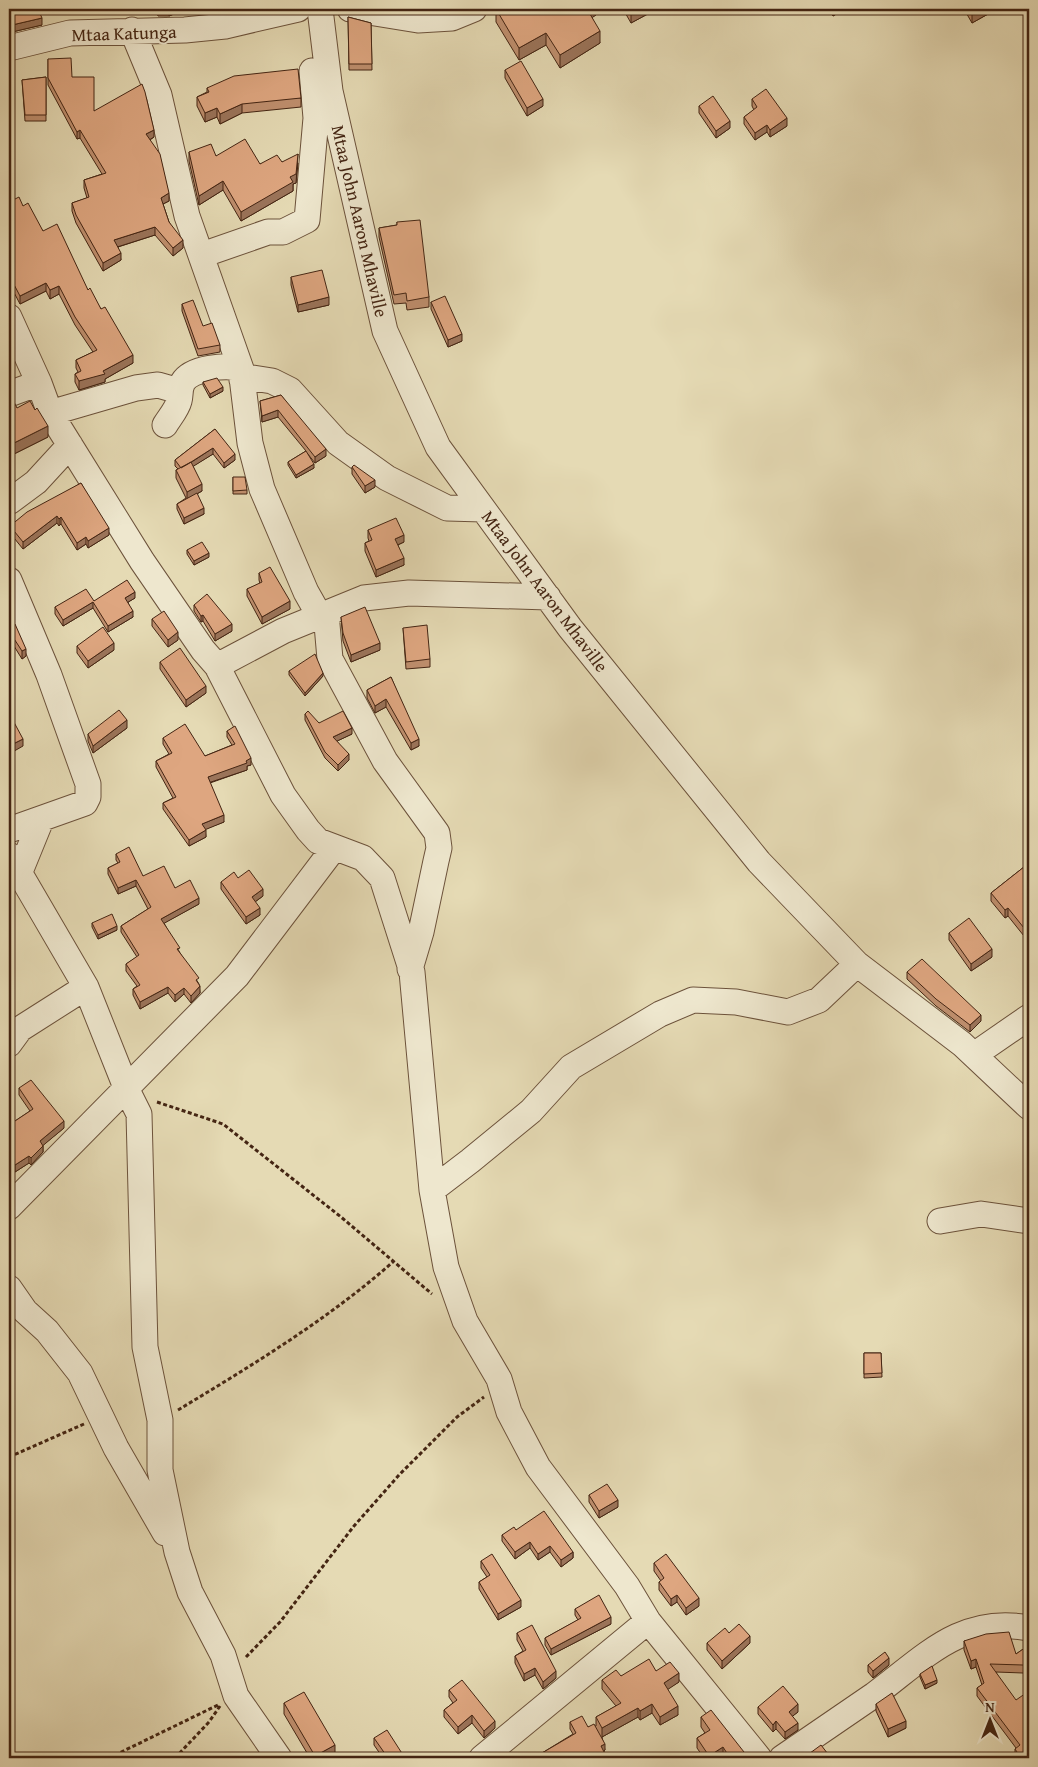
<svg xmlns="http://www.w3.org/2000/svg" width="1038" height="1767" viewBox="0 0 1038 1767" font-family="'Gentium Book Plus',serif">
<rect width="100%" height="100%" fill="#e5dab4"/>
<filter id="stains"><feTurbulence type="fractalNoise" baseFrequency=".004" numOctaves="4"/><feColorMatrix values="0 0 0 0 .2 0 0 0 0 .09 0 0 0 0 .02 0 0 0 .5 -.17"/></filter>
<radialGradient id="worn" r=".72"><stop offset=".6" stop-color="#630" stop-opacity="0"/><stop offset="1" stop-color="#630" stop-opacity=".3"/></radialGradient>
<g fill="none" stroke-linecap="round" stroke-linejoin="round">
<g stroke="#6c523b" stroke-width="27">
<path id="minor" d="M320,9L330,91L385,331L438,447L570,628L759,862L857,964L962,1044L1029,1107
M350,9L418,20L452,18L474,9
M132,30L159,95L187,216L241,369L250,443L262,489L306,592L319,615
M9,48L70,33L185,30L225,26L298,9
M202,255L268,232H283L307,220L316,118L312,71
M9,317L39,383L50,413L142,561L203,650L217,666L283,795L308,830L318,841L363,858L382,878L412,972L432,1190L446,1267L465,1321L499,1379L509,1412L538,1467L627,1586L648,1621L759,1758
M242,380L253,378L272,381L290,390L338,443L387,478L447,508L483,509
M9,394L39,383
M50,413L136,388L158,385L179,391
M165,425C170,417 177,409 179,401C181,394 179,389 183,382C191,368 227,364 241,369
M9,502L36,482L70,445
M9,580L49,675L88,784V797L85,803L9,830
M326,613L330,659L385,761L437,833L439,848L436,861L421,932L410,969
M217,666L283,631L364,598L409,593L548,597
M9,855L86,987L127,1090L139,1114L145,1347L160,1420V1470L177,1552L190,1592L223,1655L236,1696L279,1758
M19,874L41,820
M9,1044L20,1029L86,987
M974,1055L1029,1017
M432,1190L470,1161L531,1111L571,1067L660,1014L693,1000L736,1002L788,1012L819,1000L857,964
M9,1207L237,976L334,848
M940,1221L981,1214L1029,1221
M9,1288L25,1311L47,1331L80,1373L116,1448L165,1533
M482,1758L648,1621
M782,1758C813,1737 843,1716 874,1695C924,1658 961,1615 1029,1628"/>
</g>
<path stroke="#442513" stroke-width="3" stroke-dasharray="4 2.5" stroke-linecap="butt" d="M157,1102L223,1124L341,1217L432,1294
M178,1410C251,1366 330,1318 394,1261
M9,1457L84,1424
M246,1657L280,1622L354,1526L399,1475L457,1417L484,1397
M109,1758L218,1705
M175,1758L209,1722L220,1706"/>
<use href="#minor" stroke="#eee7ce" stroke-width="25"/>
</g>
<path fill="#bf8f6e" stroke="#442513" d="M9,9L42,25L12,32L9,24Z
M155,9H174V14L169,16H158Z
M496,9H596V15L592,17L600,43L560,68L546,45L519,60L496,22Z
M623,9H657L631,23Z
M829,9H845L833,16Z
M964,9H997L972,23Z
M348,17L371,23L372,70H349Z
M48,59L72,77L94,111L154,137L150,140L169,201L163,204L169,222L183,248L173,256L155,235L118,247L121,260L103,271L76,223L72,211V203L87,198L84,188V180L102,174L80,138L77,139L48,85Z
M505,70L543,106L527,116L505,78Z
M46,77V121H25L22,80Z
M207,88L301,98V107L242,113L220,124L217,117L205,122L197,106V97L207,92Z
M752,99L787,126L770,137L767,132L755,140L744,124V117L754,110L752,106Z
M699,106L730,128L716,138L699,113Z
M189,152L216,156L260,164L282,162L298,163L296,183L293,184V191L241,221L223,190L199,205L189,161Z
M9,202L23,206L43,231L88,290L101,309L133,363L105,379V382L79,390L75,382V374L78,372L76,368V360L93,352L75,325L59,294L50,299L46,291L20,304L9,283Z
M397,222L429,297V307L407,310L406,303L394,304L379,237V228L397,225Z
M291,277L329,305L298,312L291,285Z
M431,302L462,341L448,347L431,309Z
M182,304L220,345V352L198,356L182,311Z
M203,382L223,391L210,398L203,385Z
M281,395L326,456L315,463L307,453L314,468L296,478L288,465V462L306,451L278,417L262,422L260,401Z
M9,402L17,408L48,437L12,455L9,448Z
M215,429L235,460L224,468L213,454L193,466L202,491L197,494L204,514L184,524L177,509V504L186,498L176,478V470L178,469L175,466V460Z
M352,467L375,487L365,493L352,474Z
M233,477L247,490V494H233Z
M81,483L109,535L88,548L86,544L77,550L61,524L59,526L57,523L23,549L10,533V526Z
M368,530L404,542L398,545L404,565L376,577L365,551V543L369,541L368,538Z
M187,550L209,557L194,565L187,554Z
M259,573L290,609L262,624L247,596V589L260,584L259,580Z
M135,598L128,602L133,617L108,632L93,608L63,626L55,614V607L94,601Z
M194,605L232,631L215,641L203,621L201,622L194,611Z
M341,617L380,650L351,662L343,641Z
M152,619L178,640L168,647L152,626Z
M9,628L26,656L22,659L9,638Z
M403,628L430,659V667L406,669Z
M77,646L114,650L88,668L77,653Z
M160,662L206,693L186,707L160,669Z
M289,671L323,676L305,696L289,675Z
M391,677L419,746L411,750L386,707L375,713L367,698V690Z
M305,714L319,723L352,734L337,741L349,760L338,771L325,758L305,720Z
M127,728L93,753L88,741V734Z
M227,731L251,765L247,766V770L210,783L224,822L205,829L206,837L189,846L163,809V803L173,798L156,767V761L169,754L163,744V738L205,756L232,745L227,737Z
M116,854L143,876L175,888L199,904L164,923L180,953L199,984L200,993L191,1003L184,994L175,1002L168,993L140,1009L133,995V989L137,986L126,971V964L137,957L121,932V926L148,909L136,886L118,894L108,874V868L118,863L116,860Z
M1029,863V936L1027,933L1024,936L1008,916L1005,918L991,901V893Z
M221,882L263,896L255,902L260,915L246,924L221,889Z
M92,923L117,930L98,939L92,927Z
M949,933L992,957L971,971L949,940Z
M907,972L981,1021L970,1032L936,1006L907,979Z
M19,1088L64,1128L43,1145V1152L31,1165L29,1163L15,1172L9,1163V1135L10,1134L9,1132V1125L30,1111L19,1095Z
M864,1353H881L882,1377L864,1378Z
M589,1495L618,1507L599,1518L589,1502Z
M516,1530L573,1552V1558L561,1567L550,1552L538,1560L530,1548L515,1559L502,1541V1535Z
M481,1561L521,1607L498,1620L479,1589V1582L487,1577L481,1568Z
M654,1563L699,1606L686,1615L677,1602L671,1606L659,1590V1582L661,1581L654,1571Z
M575,1609L611,1624L551,1655L545,1645V1638L578,1620L575,1615Z
M517,1633L556,1678L543,1689L535,1675L524,1681L515,1663V1656L523,1651L517,1640Z
M729,1633L750,1643L722,1669L707,1650V1643Z
M964,1641L1016,1654L1029,1645V1680L1023,1673L996,1672L1029,1758H1016L1015,1757V1749L1016,1748L977,1696V1688L982,1685L976,1667L971,1669L964,1650Z
M868,1665H889L873,1678L868,1672Z
M656,1671L679,1682L667,1689L678,1715L660,1725L652,1713L640,1720L638,1717L602,1737L605,1750L604,1751L607,1758H542V1753L573,1734L570,1729V1722L588,1727L596,1726V1717L616,1706L602,1689V1680L621,1676Z
M920,1674L937,1683L925,1689L920,1677Z
M449,1690L495,1728L484,1738L472,1723L458,1734L444,1717V1710L453,1703L449,1697Z
M284,1703L335,1755L330,1758H310L284,1714Z
M876,1704L906,1728L888,1737L876,1711Z
M758,1707L798,1712L792,1716L798,1730L785,1739L776,1729L773,1732L758,1714Z
M701,1717L744,1758H704L697,1748V1738L705,1733L701,1727Z
M374,1738L405,1758H383L374,1745Z"/>
<path fill="#9b745a" stroke="#442513" d="M169,9H174V14L169,16Z
M587,9H596V15L587,21Z
M631,9H657L631,23Z
M833,9H845L833,16Z
M978,9H997L972,23V12Z
M42,18V25L12,32V25Z
M600,31V43L560,68V55Z
M546,33V45L519,60V48Z
M543,99V106L527,116V108Z
M242,104V113L220,124V114Z
M217,108V117L205,122V113Z
M787,118V126L770,137V130Z
M730,121V128L716,138V131Z
M767,125V132L755,140V133Z
M80,130V138L77,139V132Z
M154,130V137L146,142V134Z
M298,154L296,183L293,184V191L241,221V212L290,177Z
M223,181V190L199,205V196Z
M169,193V201L161,205V198Z
M155,227V235L114,248V240Z
M183,240V248L173,256V248Z
M121,253V260L103,271V263Z
M46,283V291L20,304V296Z
M59,286V294L50,299V290Z
M329,297V305L298,312V305Z
M462,334V341L448,347V340Z
M133,355V363L105,379V382L79,390V381L103,371Z
M223,387V391L210,398V394Z
M278,410V417L262,422V416Z
M48,426V437L12,455V444Z
M213,448V454L181,474V469Z
M326,449V456L315,463V457Z
M235,454V460L224,468V463Z
M314,464V468L296,478V475Z
M375,480V487L365,493V486Z
M202,484V491L187,499V492Z
M204,508V514L184,524V518Z
M57,516V523L23,549V542Z
M61,517V524L59,526V519Z
M109,528V535L88,548V541Z
M404,535V542L395,546V539Z
M86,537V544L77,550V543Z
M209,553V557L194,565V561Z
M404,558V565L376,577V570Z
M135,592V598L125,604V598Z
M290,601V609L262,624V617Z
M93,602V608L63,626V620Z
M133,611V617L108,632V626Z
M203,615V621L201,622V616Z
M232,624V631L215,641V634Z
M178,632V640L168,647V640Z
M114,643V650L88,668V661Z
M380,643V650L351,662V655Z
M26,649V656L22,659V651Z
M323,673V676L305,696V693Z
M206,686V693L186,707V700Z
M386,699V707L375,713V706Z
M127,720V728L93,753V746Z
M352,728V734L333,743V737Z
M23,739V746L9,754V746Z
M419,739V746L411,750V743Z
M349,754V760L338,771V765Z
M251,758V765L247,766V770L208,783V777Z
M224,815V822L202,831V824Z
M206,830V837L189,846V840Z
M136,880V886L118,894V888Z
M263,889V896L252,904V897Z
M199,898V904L161,925V919Z
M260,908V915L246,924V917Z
M1008,908V916L1005,918V910Z
M1027,925V933L1024,936V928Z
M117,926V930L98,939V935Z
M992,949V957L971,971V964Z
M200,986V993L191,1003V996Z
M168,987V993L140,1009V1002Z
M184,988V994L175,1002V995Z
M981,1015V1021L970,1032V1025Z
M64,1121V1128L40,1148V1141Z
M43,1146V1152L31,1165V1158Z
M29,1156V1163L15,1172V1165Z
M618,1500V1507L599,1518V1511Z
M530,1542V1548L515,1559V1552Z
M550,1546V1552L538,1560V1554Z
M573,1552V1558L561,1567V1560Z
M677,1595V1602L671,1606V1599Z
M699,1598V1606L686,1615V1608Z
M521,1600V1607L498,1620V1614Z
M611,1617V1624L551,1655V1649Z
M750,1636V1643L722,1669V1661Z
M889,1658V1665L873,1678V1671Z
M976,1659V1667L971,1669V1661Z
M535,1668V1675L524,1681V1674Z
M556,1671V1678L543,1689V1682Z
M679,1673V1682L664,1692V1683Z
M937,1680V1683L925,1689V1685Z
M652,1704V1713L640,1720V1711Z
M798,1704V1712L789,1719V1712Z
M678,1706V1715L660,1725V1717Z
M638,1708V1717L602,1737V1728Z
M472,1715V1723L458,1734V1727Z
M495,1721V1728L484,1738V1731Z
M776,1721V1729L773,1732V1725Z
M906,1721V1728L888,1737V1729Z
M798,1723V1730L785,1739V1732Z
M605,1744V1750L601,1753V1746Z
M335,1745V1755L330,1758H315V1756Z
M723,1747V1758H709V1756Z
M744,1752V1758H735Z
M569,1754V1758H562Z"/>
<path fill="#dea680" stroke="#442513" d="M9,9H38L42,18L12,25L9,17Z
M496,9H587L600,31L560,55L546,33L519,48Z
M970,9H978L972,12Z
M348,17L371,23L372,64H349Z
M71,58L72,77H94V111L142,84L145,92L154,130L146,134L160,154L169,193L161,198L169,222L183,240L173,248L155,227L114,240L121,253L103,263L76,215L72,203L89,197L84,180L106,173L80,130L77,132L48,78V59Z
M521,61L543,99L527,108L505,70Z
M298,69L301,98L242,104L220,114L217,108L205,113L197,97L209,92L207,88L234,76Z
M46,77V115H25L22,80Z
M766,89L787,118L770,130L767,125L755,133L744,117L757,107L752,99Z
M713,96L730,121L716,131L699,106Z
M245,139L260,164L277,155L282,162L298,154L296,174L290,177L293,182L241,212L223,181L199,196L189,152L211,144L216,156Z
M19,197L23,206L28,203L43,231L57,224L88,290L90,288L101,309L105,307L133,355L103,371L105,374L79,381L75,374L81,371L76,360L97,350L75,317L59,286L50,290L46,283L20,296L9,275V202Z
M420,220L429,297L407,301L406,293L394,295L379,228L397,225V222Z
M322,270L329,297L298,305L291,277Z
M445,296L462,334L448,340L431,302Z
M193,300L203,326L212,323L220,345L198,349L182,304Z
M217,378L223,387L210,394L203,382Z
M281,395L326,449L315,457L278,410L262,416L260,401Z
M13,400L17,408L30,401L35,410L37,408L48,426L12,444L9,437V402Z
M215,429L235,454L224,463L213,448L188,464L181,468L175,460Z
M306,451L314,464L296,475L288,462Z
M191,462L202,484L187,492L176,470Z
M354,465L375,480L365,486L352,467Z
M233,477H245L247,490L233,491Z
M81,483L109,528L88,541L86,537L77,543L61,517L59,519L57,516L23,542L10,526L27,512Z
M197,493L204,508L184,518L177,504Z
M396,518L404,535L395,539L404,558L376,570L365,543L372,540L368,530Z
M202,542L209,553L194,561L187,550Z
M270,567L290,601L262,617L247,589L262,582L259,573Z
M127,580L135,592L125,598L133,611L108,626L93,602L63,620L55,607L86,589L94,601Z
M207,594L232,624L215,634L203,615L201,616L194,605Z
M365,607L380,643L351,655L343,633L341,617Z
M164,611L178,632L168,640L152,619Z
M15,624L26,649L22,651L9,631V628Z
M427,625L430,659L406,662L403,628Z
M103,627L114,643L88,661L77,646Z
M180,648L206,686L186,700L160,662Z
M315,654L323,673L305,693L289,671Z
M391,677L419,739L411,743L386,699L375,706L367,690Z
M119,710L127,720L93,746L88,734Z
M308,711L319,723L343,711L352,728L333,737L349,754L338,765L325,752L305,714Z
M9,713L23,739L9,746Z
M185,724L205,756L235,744L227,731L235,726L251,758L246,761L247,763L208,777L224,815L202,824L206,830L189,840L163,803L176,797L156,761L172,753L163,738Z
M129,847L143,876L164,866L175,888L190,880L199,898L161,919L180,948L177,949L199,978L196,980L200,986L191,996L184,988L175,995L168,987L140,1002L133,989L140,985L126,964L139,955L121,926L151,907L136,880L118,888L108,868L120,862L116,854Z
M1029,863V928L1027,925L1024,928L1008,908L1005,910L991,893Z
M249,870L263,889L252,897L260,908L246,917L221,882L234,872L238,878Z
M112,914L117,926L98,935L92,923Z
M969,918L992,949L971,964L949,933Z
M922,959L981,1015L970,1025L936,999L907,972Z
M31,1080L64,1121L40,1141L43,1146L31,1158L29,1156L15,1165L9,1156V1135L14,1132L9,1125L33,1109L19,1088Z
M864,1353H881L882,1373L864,1374Z
M607,1484L618,1500L599,1511L589,1495Z
M544,1511L573,1552L561,1560L550,1546L538,1554L530,1542L515,1552L502,1535L514,1527L516,1530Z
M492,1554L521,1600L498,1614L479,1582L490,1575L481,1561Z
M666,1554L699,1598L686,1608L677,1595L671,1599L659,1582L664,1578L654,1563Z
M599,1595L611,1617L551,1649L545,1638L581,1618L575,1609Z
M739,1624L750,1636L722,1661L707,1643L725,1628L729,1633Z
M532,1625L556,1671L543,1682L535,1668L524,1674L515,1656L526,1650L517,1633Z
M1009,1632L1016,1654L1029,1645V1672L1023,1665L990,1664L1016,1700L1029,1691V1758H1021L1015,1749L1020,1745L977,1688L984,1683L976,1659L971,1661L964,1641L986,1634Z
M885,1652L889,1658L873,1671L868,1665Z
M649,1659L656,1671L670,1662L679,1673L664,1683L678,1706L660,1717L652,1704L640,1711L638,1708L602,1728L596,1717L621,1703L602,1680L616,1670L621,1676Z
M932,1666L937,1680L925,1685L920,1674Z
M462,1680L495,1721L484,1731L472,1715L458,1727L444,1710L457,1700L449,1690Z
M783,1686L798,1704L789,1712L798,1723L785,1732L776,1721L773,1725L758,1707Z
M304,1692L335,1745L315,1756L284,1703Z
M892,1693L906,1721L888,1729L876,1704Z
M711,1710L744,1752L735,1758H730L723,1747L709,1756L697,1738L710,1730L701,1717Z
M582,1716L588,1727L594,1724L605,1744L601,1746L607,1758H591L590,1756L585,1758H571L569,1754L562,1758H546L542,1753L576,1733L570,1722Z
M387,1730L405,1758H388L374,1738Z
M821,1745L831,1758H807L806,1756Z
M910,1753L913,1758H902Z"/>
<g text-anchor="middle" dominant-baseline="central" stroke-width="4" stroke-linejoin="round" paint-order="stroke">
<g font-size="18" fill="#442513" stroke="#eee7ce">
<text transform="translate(124 33) rotate(-2)">Mtaa Katunga</text>
<text transform="translate(360 221) rotate(77)">Mtaa John Aaron Mhaville</text>
<text transform="translate(545 591) rotate(53)">Mtaa John Aaron Mhaville</text>
</g>
</g>
<rect width="1038" height="1767" fill="none" stroke="#e5dab4" stroke-width="30"/>
<rect x="10" y="10" width="1018" height="1747" fill="none" stroke="#442513" stroke-width="2.5"/>
<rect x="15" y="15" width="1008" height="1737" fill="none" stroke="#442513"/>
<g transform="translate(990 1720)" stroke="#eee7ce" stroke-width="4" paint-order="stroke">
<path d="M0-4L9 19L0 12L-9 19Z" fill="#442513"/>
<text y="-8" font-size="14" font-weight="bold" text-anchor="middle" fill="#442513">N</text>
</g>
<rect width="100%" height="100%" filter="url(#stains)"/>
<rect width="100%" height="100%" fill="url(#worn)"/>
</svg>
